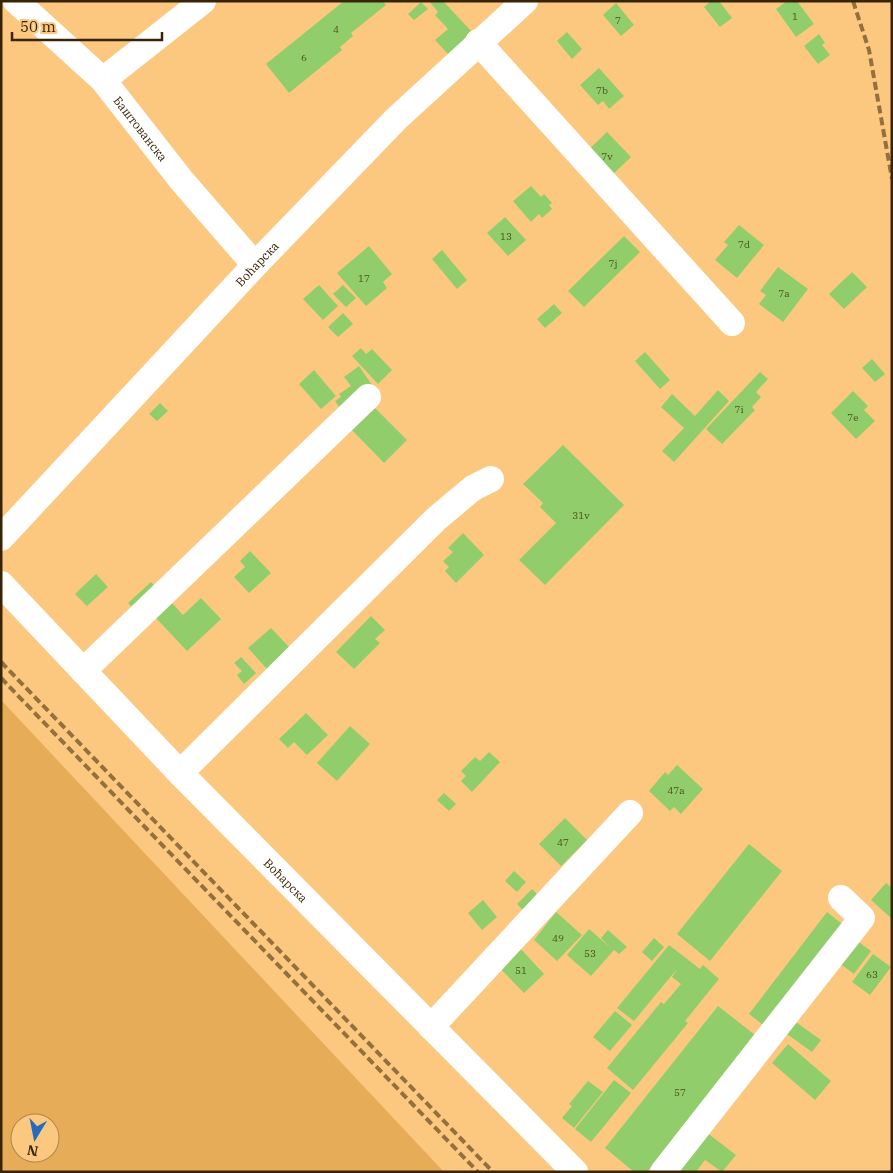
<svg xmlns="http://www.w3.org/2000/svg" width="893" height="1173" viewBox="0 0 893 1173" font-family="'IBM Plex Serif',serif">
<rect width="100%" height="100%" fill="#fcc87f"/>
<path fill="#e7ac57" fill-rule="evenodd" d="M1,700L444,1172H1ZM20,1123H50V1153H20Z"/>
<path fill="#91ce6b" d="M344,1H383L386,5L351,33L353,36L340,47L342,50L289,93L266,64Z
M429,1H443L473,33L449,55L435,40L448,29L435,15L438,12Z
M711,1H719L732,18L720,27L704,7Z
M787,1H797L814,24L796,37L776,9Z
M421,2L428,9L414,20L408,14Z
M616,3L634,25L621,36L603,15Z
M567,32L582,49L572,59L557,41Z
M819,34L825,43L822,45L830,55L818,64L804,46Z
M599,68L624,96L609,109L603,101L598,105L580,85Z
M607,132L631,157L608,179L584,154Z
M531,186L541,197L544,194L552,203L549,205L552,209L542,218L539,214L531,222L513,201Z
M505,217L526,240L508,256L487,233Z
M739,225L764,245L737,278L715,260L728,245L724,242Z
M624,236L640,252L584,307L568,291Z
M369,246L392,274L383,282L387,288L366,306L337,273Z
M442,250L467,280L457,289L432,259Z
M778,267L808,289L783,322L759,304L766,295L760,291Z
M852,272L867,287L844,309L829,294Z
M319,285L338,306L323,320L303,299Z
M343,285L356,298L346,307L333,294Z
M554,304L562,313L545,328L537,319Z
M343,313L353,324L338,337L328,327Z
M361,348L366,354L372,349L392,370L378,384L352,356Z
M645,352L670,380L660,389L635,361Z
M872,359L885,374L875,382L862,368Z
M359,366L374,388L342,411L335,401L341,397L339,394L351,386L344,377Z
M314,370L336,396L321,409L299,384Z
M760,372L768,379L756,392L761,397L752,407L755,410L722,444L706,429Z
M718,390L729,401L674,462L662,451L684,428L661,407L672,394L695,416Z
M853,391L868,406L864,410L875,421L856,439L831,413Z
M160,403L168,411L157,421L149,414Z
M371,404L407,440L384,463L348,426Z
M563,445L624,505L545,585L519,560L556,523L540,507L543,503L523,484Z
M463,533L484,555L456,583L445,571L449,567L443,561L453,552L448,548Z
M250,551L271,573L249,593L234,577L245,567L240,561Z
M96,574L108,587L87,606L75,594Z
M151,582L160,592L137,613L128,603Z
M201,598L221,619L187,651L154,616L170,601L183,615Z
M371,616L385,630L375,639L380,643L354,669L336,652Z
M271,628L290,648L267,669L248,648Z
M241,657L256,673L244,684L237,675L242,671L234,663Z
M306,713L328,735L307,755L294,742L288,748L279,739Z
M350,726L370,744L337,781L317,763Z
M489,752L500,762L472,792L461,781L466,776L461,771L475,757L480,761Z
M677,765L703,789L681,814L674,807L670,811L649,791L665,772L668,775Z
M444,793L456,804L449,811L437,800Z
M565,818L587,840L561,866L539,844Z
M749,844L782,871L710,961L677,934Z
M514,871L526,882L517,892L505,881Z
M886,883L892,888V919L871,900Z
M532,889L544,901L529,916L517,904Z
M483,900L497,917L482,930L468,913Z
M556,912L582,935L557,961L534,940Z
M827,912L846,927L768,1029L749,1014Z
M589,929L611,948L601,938L608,930L627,947L619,954L614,950L591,976L567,955Z
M654,938L664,947L652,961L642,952Z
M856,940L871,951L854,974L839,963Z
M669,945L700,969L703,965L719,979L685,1021L688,1023L633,1090L607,1068L661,1002L664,1004L681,984L672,977L677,969L634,1021L617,1008Z
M519,947L544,974L524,993L498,966Z
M873,954L891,967L870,995L852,982Z
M718,1006L755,1035L647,1172H634L605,1148Z
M615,1011L632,1025L610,1051L593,1037Z
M793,1020L821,1040L812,1052L784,1032Z
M788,1044L831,1081L815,1100L772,1063Z
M614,1080L631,1093L591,1142L575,1129Z
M588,1081L603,1092L574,1128L562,1118L572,1106L569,1104Z
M706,1132L736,1155L722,1172L705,1160L696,1172H676Z"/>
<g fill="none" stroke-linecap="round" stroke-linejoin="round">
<g stroke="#fff" stroke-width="26">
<path id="s1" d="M16,1L103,80L182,181L255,265"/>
<path d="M478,42L732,323"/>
<path d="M103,80L203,1"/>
<path id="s2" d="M1,538L255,265L396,119L525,1"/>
<path id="s3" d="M1,584L180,773L575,1172"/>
<path d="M83,671L368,397"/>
<path d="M180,773L436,519L473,488L491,479"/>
<path d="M431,1027L630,813"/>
<path d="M663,1172L862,918L841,898"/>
</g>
<path stroke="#93703e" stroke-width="4" stroke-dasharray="8 4" stroke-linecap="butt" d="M853,1L869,50L892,179
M1,662L493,1172
M1,678L478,1172"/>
</g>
<g text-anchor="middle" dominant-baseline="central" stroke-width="4" stroke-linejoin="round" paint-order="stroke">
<g font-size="10" fill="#4e4e1e">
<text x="795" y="16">1</text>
<text x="618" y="20">7</text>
<text x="336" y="29">4</text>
<text x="304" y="57">6</text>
<text x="602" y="90">7b</text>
<text x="607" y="156">7v</text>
<text x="506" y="236">13</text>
<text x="744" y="244">7d</text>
<text x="613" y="263">7j</text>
<text x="364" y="278">17</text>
<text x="784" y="293">7a</text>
<text x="739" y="409">7i</text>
<text x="853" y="417">7e</text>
<text x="581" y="515">31v</text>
<text x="676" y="790">47a</text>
<text x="563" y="842">47</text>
<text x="558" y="938">49</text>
<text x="590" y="953">53</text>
<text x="521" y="970">51</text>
<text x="872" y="974">63</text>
<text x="680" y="1092">57</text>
</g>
<g font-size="12" fill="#382405" stroke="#fcc87f">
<text stroke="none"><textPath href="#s1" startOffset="179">Баштованска</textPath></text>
<text stroke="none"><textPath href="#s2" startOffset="375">Воћарска</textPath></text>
<text stroke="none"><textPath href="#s3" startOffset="411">Воћарска</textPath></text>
</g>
</g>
<rect width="893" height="1173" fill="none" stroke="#382405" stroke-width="5"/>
<g transform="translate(35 1138) rotate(190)"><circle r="24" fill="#fcc87f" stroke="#ae864e"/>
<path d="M0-4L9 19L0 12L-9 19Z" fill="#256cbc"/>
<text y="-8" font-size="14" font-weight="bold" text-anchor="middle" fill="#382405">N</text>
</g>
<path d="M12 32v8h150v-8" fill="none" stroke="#382405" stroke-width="2.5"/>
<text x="20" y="32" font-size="15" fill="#382405" stroke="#fcc87f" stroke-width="4" paint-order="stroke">50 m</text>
</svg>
